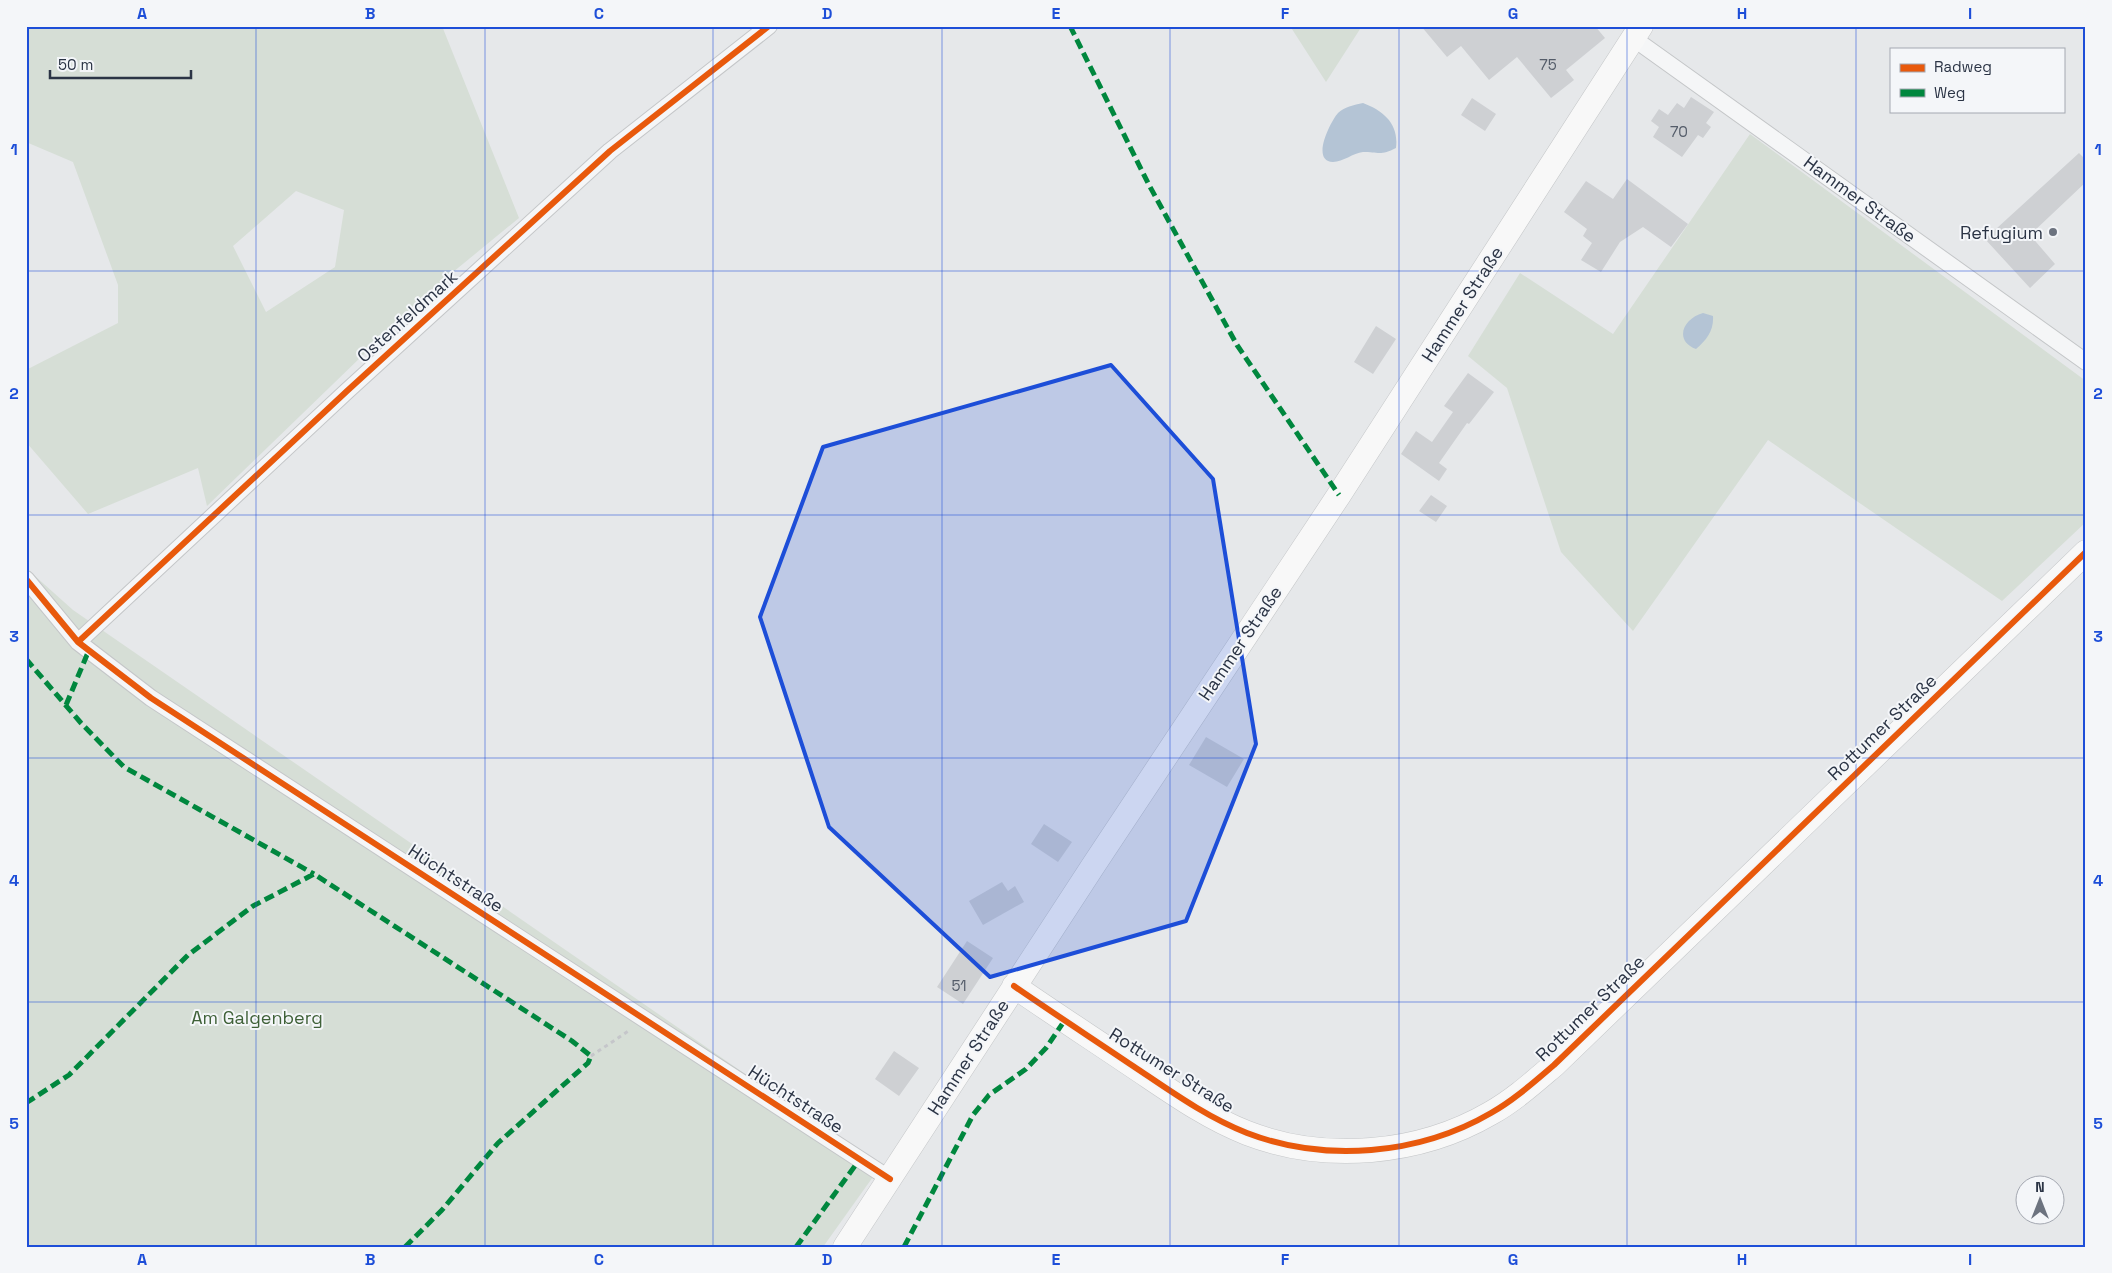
<svg xmlns="http://www.w3.org/2000/svg" width="2112" height="1273" viewBox="0 0 2112 1273" font-family="'Space Grotesk',sans-serif">
<rect width="100%" height="100%" fill="#e6e8ea"/>
<path fill="#d6ded6" fill-rule="evenodd" d="M26,26H442L519,218L425,295L207,506L198,468L88,514L26,442V370L118,323V285L73,162L26,142ZM296,191L344,210L335,267L266,312L233,246Z
M1290,26H1362L1326,82Z
M1750,134L2086,381V522L2002,601L1768,440L1633,631L1561,552L1507,388L1468,356L1520,273L1613,334Z
M26,568L73,610L880,1167L823,1247H26Z"/>
<path fill="#b4c4d5" d="M1363,103C1384,111 1399,124 1396,148C1381,156 1378,152 1363,152C1353,153 1343,162 1333,162C1310,161 1331,121 1338,113C1344,107 1354,105 1363,103Z
M1703,313L1713,316C1714,330 1707,340 1696,349C1673,340 1684,318 1703,313Z"/>
<path fill="#ced0d3" d="M1421,26H1595L1605,38L1566,70L1574,80L1551,98L1517,57L1489,80L1461,46L1447,57Z
M1691,97L1714,112L1706,123L1711,127L1703,138L1698,135L1682,157L1653,137L1659,127L1651,121L1659,109L1668,115L1677,103L1684,108Z
M1472,98L1496,114L1485,131L1461,115Z
M2079,153L2086,160V182L2030,235L2055,264L2030,288L1985,239Z
M1627,179L1688,224L1671,247L1643,227L1620,242L1601,272L1581,260L1592,243L1583,236L1587,229L1564,212L1586,181L1613,199Z
M1376,326L1396,339L1373,374L1354,362Z
M1468,373L1494,392L1469,424L1467,423L1439,463L1447,469L1439,481L1401,454L1416,431L1432,442L1453,412L1444,406Z
M1431,495L1447,506L1436,522L1419,511Z
M1206,737L1244,759L1227,787L1189,765Z
M1044,824L1072,842L1058,862L1031,844Z
M1002,882L1008,891L1015,886L1024,902L983,925L969,901Z
M967,941L993,958L963,1004L937,987Z
M894,1051L919,1068L899,1096L875,1079Z"/>
<g fill="none" stroke-linecap="round" stroke-linejoin="round">
<g stroke="#c4c6c8" stroke-width="18">
<path id="street" d="M1633,38L2086,362
M26,579L78,642L151,698L890,1179
M78,642L347,391L610,151L769,26"/>
</g>
<g stroke="#c4c6c8" stroke-width="25">
<path id="secondary" d="M1014,986C1053,1013 1093,1039 1133,1066C1169,1090 1206,1117 1247,1133C1325,1163 1419,1155 1491,1113C1514,1100 1534,1082 1554,1065L2086,552
M845,1247L1093,866L1339,495L1641,26"/>
</g>
<path stroke="#c5c6ca" stroke-width="3" stroke-dasharray="4 4" stroke-linecap="butt" d="M591,1056L630,1030"/>
<use href="#street" stroke="#f5f6f7" stroke-width="16"/>
<use href="#secondary" stroke="#f8f8f8" stroke-width="24"/>
<path stroke="#00873e" stroke-width="5" stroke-dasharray="10 5" stroke-linecap="butt" d="M1070,26L1149,185L1237,345L1339,495
M26,659L81,723L124,767L314,874
M66,705L89,650
M26,1103L69,1075L188,955L253,906L314,874L572,1041L591,1056L588,1063L498,1143L442,1210L405,1247
M796,1247L860,1159
M904,1247L973,1115L989,1095L1026,1069L1046,1048L1065,1020"/>
<g stroke="#f4f6f9" stroke-width="9">
<path id="cycleway" d="M26,579L78,642L151,698L890,1179
M78,642L347,391L610,151L769,26
M1014,986C1053,1013 1093,1039 1133,1066C1169,1090 1206,1117 1247,1133C1325,1163 1419,1155 1491,1113C1514,1100 1534,1082 1554,1065L2086,552"/>
</g>
<use href="#cycleway" stroke="#e8590c" stroke-width="6"/>
</g>
<path fill="#1d4ed8" fill-opacity="0.2" stroke="#1d4ed8" stroke-width="4" stroke-linejoin="round" d="M1111,365L1213,479L1256,744L1186,921L990,977L829,827L760,617L823,447Z"/>
<path fill="none" stroke="#1d4ed8" stroke-width="1" stroke-opacity="0.55" d="M256,26V1247M485,26V1247M713,26V1247M942,26V1247M1170,26V1247M1399,26V1247M1627,26V1247M1856,26V1247M26,271H2086M26,515H2086M26,758H2086M26,1002H2086"/>
<circle fill="#6c737f" stroke="#f4f6f9" stroke-width="2" cx="2053" cy="232" r="5"/>
<g text-anchor="middle" dominant-baseline="central" stroke-width="4" stroke-linejoin="round" paint-order="stroke">
<g font-size="15" fill="#545c69">
<text x="1548" y="64">75</text>
<text x="1679" y="131">70</text>
<text x="959" y="985">51</text>
</g>
<g font-size="18" fill="#2b3445" stroke="#f4f6f9">
<text transform="translate(1860 199) rotate(36)">Hammer Straße</text>
<text transform="translate(1462 304) rotate(-57)">Hammer Straße</text>
<text transform="translate(407 316) rotate(-42)">Ostenfeldmark</text>
<text transform="translate(1240 643) rotate(-56)">Hammer Straße</text>
<text transform="translate(1882 727) rotate(-44)">Rottumer Straße</text>
<text transform="translate(456 878) rotate(33)">Hüchtstraße</text>
<text transform="translate(1590 1008) rotate(-44)">Rottumer Straße</text>
<text transform="translate(968 1057) rotate(-57)">Hammer Straße</text>
<text transform="translate(1172 1070) rotate(32)">Rottumer Straße</text>
<text transform="translate(796 1099) rotate(33)">Hüchtstraße</text>
</g>
<g font-size="18" fill="#2b3445" stroke="#f4f6f9" text-anchor="end">
<text x="2043" y="232">Refugium</text>
</g>
<g font-size="18" fill="#3f6138" stroke="#f4f6f9">
<text x="257" y="1017">Am Galgenberg</text>
</g>
</g>
<rect width="2112" height="1273" fill="none" stroke="#f4f6f9" stroke-width="55"/>
<rect x="1890" y="48" width="175" height="65" fill="#f4f6f9" stroke="#a4a8b1"/>
<rect x="1900" y="64" width="25" height="8" fill="#e8590c" stroke="#a4a8b1"/>
<text x="1934" y="72" font-size="15" fill="#2b3445">Radweg</text>
<rect x="1900" y="89" width="25" height="8" fill="#00873e" stroke="#a4a8b1"/>
<text x="1934" y="98" font-size="15" fill="#2b3445">Weg</text>
<g transform="translate(2040 1200)"><circle r="24" fill="#f4f6f9" stroke="#a4a8b1"/>
<path d="M0-4L9 19L0 12L-9 19Z" fill="#6c737f"/>
<text y="-8" font-size="14" font-weight="bold" text-anchor="middle" fill="#2b3445">N</text>
</g>
<path d="M50 70v8h141v-8" fill="none" stroke="#2b3445" stroke-width="2.5"/>
<text x="58" y="70" font-size="15" fill="#2b3445" stroke="#f4f6f9" stroke-width="4" paint-order="stroke">50 m</text>
<rect x="28" y="28" width="2056" height="1218" fill="none" stroke="#1d4ed8" stroke-width="2"/>
<g font-size="16" text-anchor="middle" font-weight="bold" fill="#1d4ed8">
<text x="142" y="19">A</text>
<text x="370" y="19">B</text>
<text x="599" y="19">C</text>
<text x="827" y="19">D</text>
<text x="1056" y="19">E</text>
<text x="1285" y="19">F</text>
<text x="1513" y="19">G</text>
<text x="1742" y="19">H</text>
<text x="1970" y="19">I</text>
<text x="14" y="155">1</text>
<text x="2098" y="155">1</text>
<text x="14" y="399">2</text>
<text x="2098" y="399">2</text>
<text x="14" y="642">3</text>
<text x="2098" y="642">3</text>
<text x="14" y="886">4</text>
<text x="2098" y="886">4</text>
<text x="14" y="1129">5</text>
<text x="2098" y="1129">5</text>
<text x="142" y="1265">A</text>
<text x="370" y="1265">B</text>
<text x="599" y="1265">C</text>
<text x="827" y="1265">D</text>
<text x="1056" y="1265">E</text>
<text x="1285" y="1265">F</text>
<text x="1513" y="1265">G</text>
<text x="1742" y="1265">H</text>
<text x="1970" y="1265">I</text>
</g>
</svg>
